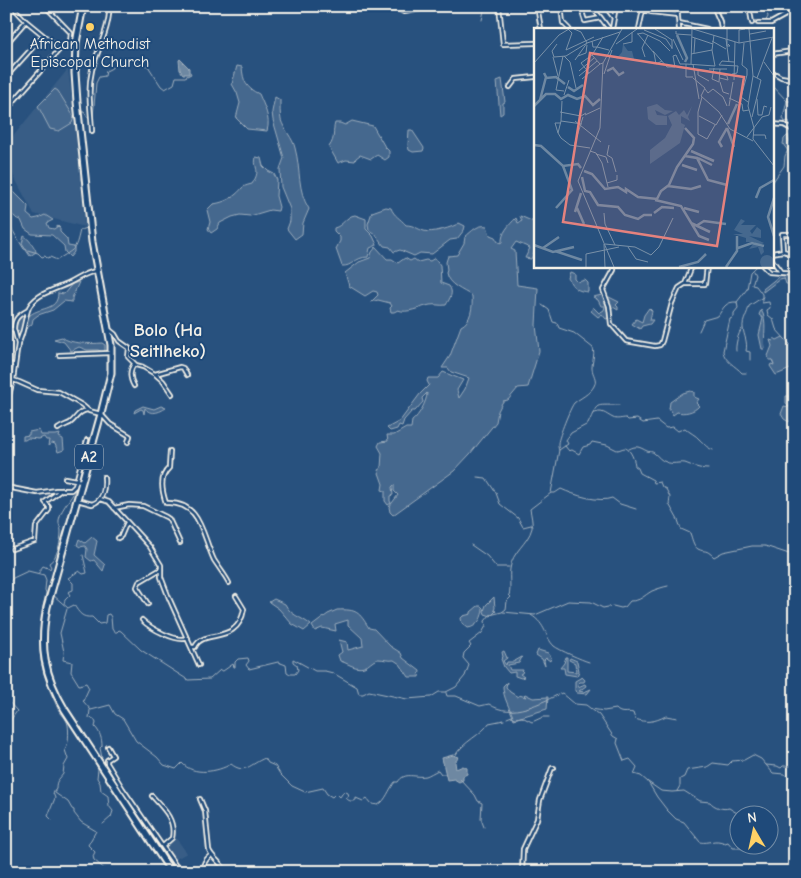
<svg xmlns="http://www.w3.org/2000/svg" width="801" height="878" viewBox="0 0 801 878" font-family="'Comic Neue',sans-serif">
<rect width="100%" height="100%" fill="#28517e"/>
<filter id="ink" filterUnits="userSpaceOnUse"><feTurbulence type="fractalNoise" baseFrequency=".02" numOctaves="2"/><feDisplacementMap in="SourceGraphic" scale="10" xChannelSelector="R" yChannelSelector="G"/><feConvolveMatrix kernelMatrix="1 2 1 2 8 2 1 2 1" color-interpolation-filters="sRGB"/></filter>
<g filter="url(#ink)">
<path fill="#375d86" d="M68,69L75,122L85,227L34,214L6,162V145Z
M176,838L187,853L174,860L164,847Z"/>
<path fill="#45688e" stroke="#9cacbb" d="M237,66L242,67C243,81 246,88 259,94C264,106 271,118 267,131L247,129L236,118L240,103L237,93L232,84Z
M502,79L505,102L503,103V113L500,115L497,81Z
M55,89L58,91L74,117L72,123L59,131L50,129L38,106Z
M275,97L280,100C280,107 280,114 281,120C284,130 293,138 295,148C301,170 297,190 309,209L303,223L302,234L295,239L287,229L290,221V209L281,187L280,169L284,158L273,120L272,112Z
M352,121L373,126L385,147L389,151V157L385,160L377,155L371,159L360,155L356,158L355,161L346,160L338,163L329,147C336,137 332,133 335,123H340L345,125Z
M409,130H412L424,148L423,151L413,152L409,150L408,145Z
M788,135V141H791L792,136L795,138V145L788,151L783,144L784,139Z
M256,157L261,158L263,166L268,171L274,174L277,180L276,196L279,207L278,211L270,210L250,216L240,215L232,217L220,223L217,229L211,233L208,229L210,222L207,210L213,204C221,203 229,200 235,195C244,188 239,187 252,184C262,169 253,169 256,157Z
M8,186L28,206L27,214L33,219L38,218L45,215L53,220L47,223L49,228L54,229L58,226L60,228V232L67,239L68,246L74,247V252L70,257L65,252L64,246L52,235L32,234L25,229L21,220C6,215 6,201 6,187Z
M386,207L391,208C394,216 400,218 406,225C414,225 417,229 424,231C431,234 454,227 459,223L465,226L464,230L457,239L450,240L432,254L420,253L414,256L400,250L394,252L390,247L384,246L375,234L369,230L368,224L372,212Z
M355,215L366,219V229L373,236L377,245L370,248L368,257C355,257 352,267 342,266L336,249L340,241V237L334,231V228C343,226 346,216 355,215Z
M520,216L534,222L535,225V251L531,259L525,258L530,248L516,242L511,249L515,251L517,285L538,288L536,325L539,351L528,387L518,388L508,400L503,401L498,411L496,422L470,454L454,471L393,515L390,512L389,507L398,495L394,491V485L392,487L393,495L390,496V501L391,503L388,505L385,501V491L382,490L383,484L378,470L381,468L382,453L378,446L380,442L388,441L387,435H394L406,428H411L412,421C419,416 427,401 427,393L422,398L423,402L415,411H412L404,420L402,426L399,425L397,429L390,431L387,428L400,421L420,394L429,385L427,381L428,378H438L443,372L463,380L457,390L459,398L465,389L469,378L451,372L448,368H442L450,356L461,326C471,322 473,306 472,296C463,290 448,285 446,273L447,270L446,262L448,256L457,255L464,243L465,237C472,231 478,224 487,226L490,235L495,237L498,242L502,243C501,233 509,225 516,218L518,223L522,221Z
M24,236C28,238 36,248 36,252L30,256L22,244Z
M376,247L387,259H392L398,263L405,258L410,261L414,259L418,262L426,260L430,261L435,258L440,265L441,283L449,286C454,293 450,298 446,305C440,306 436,304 430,305C420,307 407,314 398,310L394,312H391L390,308L392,306L390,303L378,300L371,302L378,295L377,292L373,291L365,296L349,286L345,273L359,262L370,258L372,252Z
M570,272L575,274V279L578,282L585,280L588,283V292C577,291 573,288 568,278Z
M783,273L795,275L791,284H786L784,278L780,279L763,292V289Z
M79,282L72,298V302L64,301L53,310L38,315L33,319L32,324L22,332L16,331L17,320L21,314L28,317C38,306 58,312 58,293L64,294L72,284Z
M602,295L607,300L609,297L619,302L616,305L618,307V310L613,307L608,310L609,318L606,319L602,314L598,317L591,311L593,307L599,313L604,310L605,306H601L598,300L593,297Z
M649,308L652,311L650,320H653L650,324L642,326L640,329L632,324L636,319L642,322L644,315Z
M761,310C768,320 763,336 765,349H762L759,335L763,318L759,315Z
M62,337C69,344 91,344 102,343L105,345V351L103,352L98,350H87L79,347L71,351L64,342L54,339Z
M783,337L795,349V367L776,375L770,366L771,364L774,365L772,360H769L768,356L772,346L770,340L773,341L774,338L777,340Z
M690,391L694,392V397L699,399L696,403L699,406C694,412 684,414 677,412L673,415L669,409L670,402L683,393Z
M786,396H790C798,404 795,413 789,422L784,419L781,414L784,406L789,407L786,403Z
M143,406L154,409L161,406L166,408C160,412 150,416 145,408L144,414L143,410L141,409L134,413L135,410Z
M39,430L41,435H56L60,434L59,437L63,439L64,450L58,452L55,444L52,443L48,446L49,440H46L44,437L39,439L28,438L25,440H23V436L29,435V432Z
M92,537L97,541L94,555L105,565L103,571L94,560L91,561L86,557L87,549L85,546L80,547L77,545L79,539L85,543Z
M494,597L495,608L494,610L496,611L491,616L485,614L484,611L486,605Z
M274,599L285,604C291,616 300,616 311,625L304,631L292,624L279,609L269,602Z
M478,606H481L483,608C483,616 478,627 468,628L462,623L461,618L463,616L471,614V612Z
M337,610C357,609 359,612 369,628L374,629L390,646L401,653L403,658L420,671L419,677H409L400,664L394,660C388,661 384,659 378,659C372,660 369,666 364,667C356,670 348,663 340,661L338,655L342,652L339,640L347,642L348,650L363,646L362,638L348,625V620L335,624L336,631L322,628L315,631L312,626L328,614Z
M538,650L548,653L551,657L550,661L546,658L544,660L545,666L542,659L536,655Z
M504,651L507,658L503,661L506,665L507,662H513L522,657L519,663L508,665L510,670H523L522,673L520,674L524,677L521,678L515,676V672L509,673L504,667L501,659L503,657L502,652Z
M566,657H567V671L576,672L575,663L569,660L570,658L577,661L579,671L577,676L565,674L564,668H560L564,663Z
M582,677L585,680L584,682H580L578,684V687L585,684L586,686L579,691L584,692L591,689L587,694L577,693L575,691V681Z
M507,682L506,687L510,692L518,697L519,695L526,697L524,695L525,694L533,698L548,697L547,709L514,719C510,708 503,698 503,686Z"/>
<path fill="#6e88a2" stroke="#a4b2be" d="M180,59L189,68V74H183L180,70L179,60Z
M453,755L459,757L455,762L456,769L463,766L467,768V774L463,776V780L459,782L454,779L447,780L442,758Z"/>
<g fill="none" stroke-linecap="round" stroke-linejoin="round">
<path stroke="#a4b2be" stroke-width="1" d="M717,6L723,23V29
M482,20L485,6
M765,22L768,17L766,6
M772,85L787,101L783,118L785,122L789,121L791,130L788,150L785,156L784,166L772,183
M787,101H791L795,103
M81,115L82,112H84L88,118L93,117L96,83L99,77L105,76L106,71C113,69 116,62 123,60C125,59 128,59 130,59L135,63L148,66L161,86L165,89L174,84L176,77H185L191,74L190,72
M76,117L80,153
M80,159L81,166
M82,170L81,179L84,195
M6,223H8L24,249L38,253L42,257L45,256L47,258L50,257L57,260C75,248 75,252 80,230L86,228L85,199
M753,271L755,275L752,285L756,286L762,294V303L769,302L770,308L767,310L768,315L773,319L776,329L795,350
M699,331L704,320L718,316C723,309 725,301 737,302
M736,351C735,346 738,333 742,329
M750,360V352L746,351C748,342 744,336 743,328C742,321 748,313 749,306L763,297
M746,373H742C736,366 724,361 723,351L730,319L734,317V313L738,308L737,302L747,289L750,272L756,266
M593,414C602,409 605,414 613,418C617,420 622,418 626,418L628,420L637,419L643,423L657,421L666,428L673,427L678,431L685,428C690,433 696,435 699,439C706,445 704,446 713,450
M565,446L569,451L572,450L579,454L583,447L590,445L592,442L607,445L617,450C620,450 622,448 625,448C631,449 635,462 635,466L638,468L640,473L653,480L654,483L660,482L662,487L666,489L670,497L669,504L678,520L681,529L690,533C692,538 693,546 698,549C706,553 705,548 714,557L723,552L752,546H765L795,556
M629,449C637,445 639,447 647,451C649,452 652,451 654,453C658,456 661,461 666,462C672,465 679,462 685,463C693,466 699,469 708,469
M559,450L568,444L566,440L571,433L588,424C599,401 593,406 619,405
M477,477L486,478L496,493L500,504L518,518L523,527L531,525L533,526
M79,479L88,445
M551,493H555L561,489C574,495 600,503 612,498L620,504L636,509
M471,545L487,556L496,567H509
M40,573V570L43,566L50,569L51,567L49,563C57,559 61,541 61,531C61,527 58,525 59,520C61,506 75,497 78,482
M6,587L13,578L28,571L44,575L46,580L45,590L46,593C40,621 36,649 45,677C48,688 54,699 58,709C61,714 67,719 68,725C69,732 69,744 65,750L68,759L64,766L63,774C58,781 56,780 56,789L53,793L55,798L48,816L52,820
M53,595L68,608L74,605C79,613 82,618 92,617L99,624L105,623L106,615L109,614L111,617L112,629L114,632H117L119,630L121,631L141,650L188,680L210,679L220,670L223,671L233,664L234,667H235V662L238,659L248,658L249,661L246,665L249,669L278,662L286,665L287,672L290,674H295L298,670L297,665L293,662V659L315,671H325L333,673L357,687L359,694H363L369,691L407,699L431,697L439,692H446L456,687L465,676L469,665L463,658L464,653L471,646L469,643L482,633L486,626L485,621L490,615L502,612L506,609L507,601L511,597L509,595C511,591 509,576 510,569C512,551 528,544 532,528C533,523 531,515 530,509L551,493L559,450C558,449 558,445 558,443C559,436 570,408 574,403C580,398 590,394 594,386C598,379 592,374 592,368C592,361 595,356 593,348L574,333L559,328L557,323L553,322L549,310L542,305
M64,604L65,600L70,595L68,592L73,590V583L68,578L79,571L83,574L87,573L83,555
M67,609L60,633L64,652L63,660L72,662L71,672L79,685L86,683L89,688L83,701L91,710L110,705L115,714L123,719L136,741L157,757L164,765L176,769L182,763C193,776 218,772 231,764C245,775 250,764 265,758L268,763L275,766L280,774L292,786L305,792L323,788L327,794L332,797L336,793L340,797L344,791L348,793L349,796L346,798C349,801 351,802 356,800V798L363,801L367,798L372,804L378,805C386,801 389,789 395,782H398C405,771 415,778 426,776C429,775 434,772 438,770L441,774H445
M503,612L535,615L568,601L591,602L603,608L613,606L621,608L625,607L630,601C641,601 643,596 652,591C657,589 663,587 668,586
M531,615C547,625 544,636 554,646C559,650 582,660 589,662
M446,693L447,696H456L480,706L489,704C512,720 541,702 562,693L575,704L586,705L599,715L613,736L618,739L617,743L624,761L630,759L637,767L634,774L641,776L648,782L657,797L667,810L676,819L684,822L700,842C710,844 714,838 725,843L728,842L733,848H740L750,852
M6,699L17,711L6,727
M591,709L604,711L616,709C621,715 627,711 633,713L635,719C647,723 654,722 666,716L677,718
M90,710L89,718L94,719L96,723L95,727C100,732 102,739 102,746L100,748L102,758L100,760
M507,718L512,716L515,718L522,717L532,722L543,717H549
M455,756C462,742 483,734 489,723L504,720
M95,762L98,769L97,778L100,783L101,791L108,796L109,806L113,811L111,817L103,824
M766,765L773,773L784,774L789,777L795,775
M460,779L475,795L478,801L482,803L481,819L484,827
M648,782L661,791L672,792L684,791L700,801L710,802C714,807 723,810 729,808L737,813L748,810L752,812
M55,791V793L68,802L72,809L74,810V813L81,822L96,831L88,845L95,852L93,856L94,860L107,871
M677,791L680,786V779L684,777L687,770L707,767L713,763L728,765L732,761L744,760L753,755L761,759L766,765L777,766L781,768L783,766H792L795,764"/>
<g stroke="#f4f1e8" stroke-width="6">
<path id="minor" d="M12,6L26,21L59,48H62L68,43H76
M45,6L71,33L70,42
M392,6L404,12L439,6
M499,6L503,44L535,43
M537,6L541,29
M561,6L563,23L569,29
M583,6V15L585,21L601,18L591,6
M605,6L614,18
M628,6L651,12L678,15
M677,6L679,29
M709,6L714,8L720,22L721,29
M749,6L752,23
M795,10L791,12L795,19
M6,13L11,7
M601,18L609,29
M679,23L707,29
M758,23H771L791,12
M612,29L616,6
M639,29L643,10V6
M6,44L26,21
M793,51L792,42L795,39
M793,53L794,79
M772,54L793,51V53L795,54
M776,74L781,77L793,79
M6,77L43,36
M510,87L516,79L535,77
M6,97L13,103
M6,110L60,49
M772,124L784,125L795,131
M92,131C91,110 87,91 92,70C97,51 111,25 109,6
M783,251L782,234H795
M772,253L783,251L795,254
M772,260L781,272
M614,266V270L603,290L609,306L611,324L626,341L655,346L660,345L662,341L672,303L679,288L685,284L692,266
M763,266L769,272L795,274
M685,284H705L707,266
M6,330L14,329C14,318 19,315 28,310
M110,330L115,334L119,341L129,348L128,357L136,365L143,367L155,374L180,367L183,368L187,375
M18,344C24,333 24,322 28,310C33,294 55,290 69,283C79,278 85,273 96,271
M59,355L110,353
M6,363L15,366
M155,374L163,381L172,394
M6,383L13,380L19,382L37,390L59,392L82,405L89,411L101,414L110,424L130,436L128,442
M134,386C130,379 129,371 134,364
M6,406L13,380L18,344L14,329
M58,429C62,426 66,425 70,423C77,418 77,412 87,410
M170,451L169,468C159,477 162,491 166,503C201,501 202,535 214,560C219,568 225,575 229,583
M65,478L82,481
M6,487L37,493L56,490H71L75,486L87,440
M100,499L109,502L150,547L161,565V577L169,598L199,665
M77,500L92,504C103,501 105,488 104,477
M114,508L129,505L143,506L166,517L169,519L180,543
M118,538L121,536L127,522
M12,549L35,541L36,527L49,510V507L45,502L61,490
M148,604L137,587L139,582L161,569
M142,620C150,628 177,643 188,638
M192,647H195C203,628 238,646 244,609L236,596
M108,747L113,756L107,760V763L123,789L180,872
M152,796C163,808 176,820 172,838L163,846
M200,799L205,811L209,850C212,858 222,863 226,872
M203,872C202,865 206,859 211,855
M522,872L523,849L537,819L540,800L552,768H554"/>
</g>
<g stroke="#f4f1e8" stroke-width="9">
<path id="primary" d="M83,6L76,43L75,73L77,102L92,242L111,345V373L101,414L47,607C39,647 44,675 65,710L171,872"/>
</g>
<use href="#minor" stroke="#1f4a7a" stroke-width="2.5"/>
<use href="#primary" stroke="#1f4a7a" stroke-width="5"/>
</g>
</g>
<circle fill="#ffd166" stroke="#1f4a7a" stroke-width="2" cx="90" cy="27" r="5"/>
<g text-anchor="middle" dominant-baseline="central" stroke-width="4" stroke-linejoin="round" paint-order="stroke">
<rect fill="#1f4a7a" stroke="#b4bfc7" stroke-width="1" x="75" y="444.5" width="28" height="25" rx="4"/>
<g font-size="15" font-weight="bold" fill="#f4f1e8">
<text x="89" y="457">A2</text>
</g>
<g font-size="16" fill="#f4f1e8" stroke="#1f4a7a">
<text x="90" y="44">African Methodist<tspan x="90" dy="18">Episcopal Church</tspan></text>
</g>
<g font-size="18" font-weight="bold" fill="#f4f1e8" stroke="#1f4a7a">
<text x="168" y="330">Bolo (Ha<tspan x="168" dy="21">Seitlheko)</tspan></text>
</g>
</g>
<g transform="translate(534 28)">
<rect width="240" height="240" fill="#28517e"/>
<path d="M89,16L94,23H98L100,31H82L88,24ZM123,76L131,82L139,83L131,87L121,82L123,87L133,88V97H122L114,91L113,79ZM158,78L154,89L156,93L147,88V95L151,97L146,115L116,136V122L131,110L138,97L134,88L142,83L145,87L150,82L153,87ZM207,191L211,193L207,197H222L216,203L218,206L223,199L227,202V210L215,208L230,215L223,218L229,219L230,224L227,227L224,219L215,221L221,214H212V210L199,206H209L200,202ZM226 234a7 7 0 1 1 14 0a7 7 0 1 1-14 0Z" fill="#45688e"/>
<path fill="none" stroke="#6e88a2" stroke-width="2.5" d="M143,7L153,30L151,34M73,43L79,40L85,47L90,44M12,50L22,49L31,56M34,59L40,63L49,57M6,72L12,49L10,45M0,78L12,66H21L27,71L34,67L43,71L51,68L59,77L66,71M194,96L203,76M193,100L200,119M0,117L7,118L29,138L44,136L47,140M188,119L185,114L193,100M157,123L180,133M151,128L163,130L174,152L193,157M164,130L178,137M148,137L163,142M50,143L58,146L71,161L84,159L92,164V161L104,169L123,171L127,163L135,157L143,139L159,116L160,110L151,100M48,149L51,163L56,164L64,177L84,179L91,187L104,191L110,187H118M134,158L157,161L167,158M222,170L226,160L240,152M240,170L234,189L240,208M121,172L147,178L165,208L175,212M22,180L38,162L29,138M43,180L50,196M150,180L165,184M41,184L47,165M120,185L128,179L140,180M157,195L176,204M162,198L170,193L192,196M0,217L19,224L40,219M9,220L25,209M204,220L218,215L230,218M21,223L48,232M145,239L164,234L172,226M192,239L203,223V208"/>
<path fill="none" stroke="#7a91a8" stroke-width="1" d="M34,1L38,5L32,22L60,9M40,1L47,4L53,15L86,4M121,1L138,12V21M159,1L205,15L240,9M193,1V18H196L194,16M215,1L219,48L214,78L220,100L219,111L240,138M110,2L132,11L138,20M142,3V6L157,7M103,6L109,5L126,13L136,23M104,6L120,25L122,36L128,33M216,6L232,3M69,9L63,19L75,22M158,9L179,16M139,11L149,32M192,11L195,34M58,13L59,19H63L58,27L66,36L69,35M178,13L192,21M205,15V2L211,1M210,15L208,37L213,41V47L207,69L214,74M23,16L18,23L20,29L32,28L53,15M82,16L103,1M89,16L98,14V4M119,23L133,39H141L139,28L142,27L146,36H152M160,25L161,10M157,26L178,22L180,7M29,28L22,62L30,63M30,28L36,34L42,60M44,28L52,25L53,17M19,29L24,48M111,29L108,20L114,7M41,32L53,15M230,34L240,48M0,35L25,7L35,1M157,36L158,1M159,36L165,71M180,40L178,51L185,54L186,41M164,41V47L175,53M175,41H193M45,43L60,30M55,45L47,35L58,27M70,46L78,22M198,46L203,45L204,38L185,37L188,33L200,34M45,48L63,33M159,49H152V36L181,38L178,22M159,50L171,60L167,68L185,84L196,101L219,113M186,50L194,52L193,48L186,46M223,50L238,10M48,51L66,36M200,52L201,14M186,54L189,64L195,66M171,61L174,65L179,61L189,69L193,78M30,67L35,52M168,69L164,84V106L173,111L181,97M195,70L208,76L209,83L215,82M223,71L224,87H228L230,78L233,79M28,73L27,93L48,96M195,78L199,54M26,84L47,88L52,85M51,87L66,80M165,88L182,97L188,87M218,89L227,52L219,48M27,93L24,105L27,110L36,117L56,120M41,93L67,114M24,105L21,95H27M219,107H231L232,111M213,109L228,89L235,87L237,79M75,117L73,127L78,130L82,144M40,118L49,89M56,123L62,125L68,135L74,159M62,126L72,129L74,135M73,155L83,152V147M70,185L71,196L81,217M70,216L71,239M71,216L101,219L117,227L125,219L139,190M94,219L102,231L114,234M52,239V226L85,219M80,239L44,153L66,100L69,35L88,1"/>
<path fill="#e4827e" fill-opacity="0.15" stroke="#e4827e" stroke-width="2.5" d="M56,25L210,49L183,218L29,194Z"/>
<rect width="240" height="240" fill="none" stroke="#f4f1e8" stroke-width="2.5"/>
</g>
<rect width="801" height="878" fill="none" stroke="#1f4a7a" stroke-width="25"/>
<rect x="12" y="12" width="776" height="853" fill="none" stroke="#f4f1e8" stroke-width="2" filter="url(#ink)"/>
<g transform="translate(754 830) rotate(351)"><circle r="24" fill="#1f4a7a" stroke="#748da6"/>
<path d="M0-4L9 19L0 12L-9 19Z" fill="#ffd166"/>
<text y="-8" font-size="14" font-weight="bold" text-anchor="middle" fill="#f4f1e8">N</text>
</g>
</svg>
